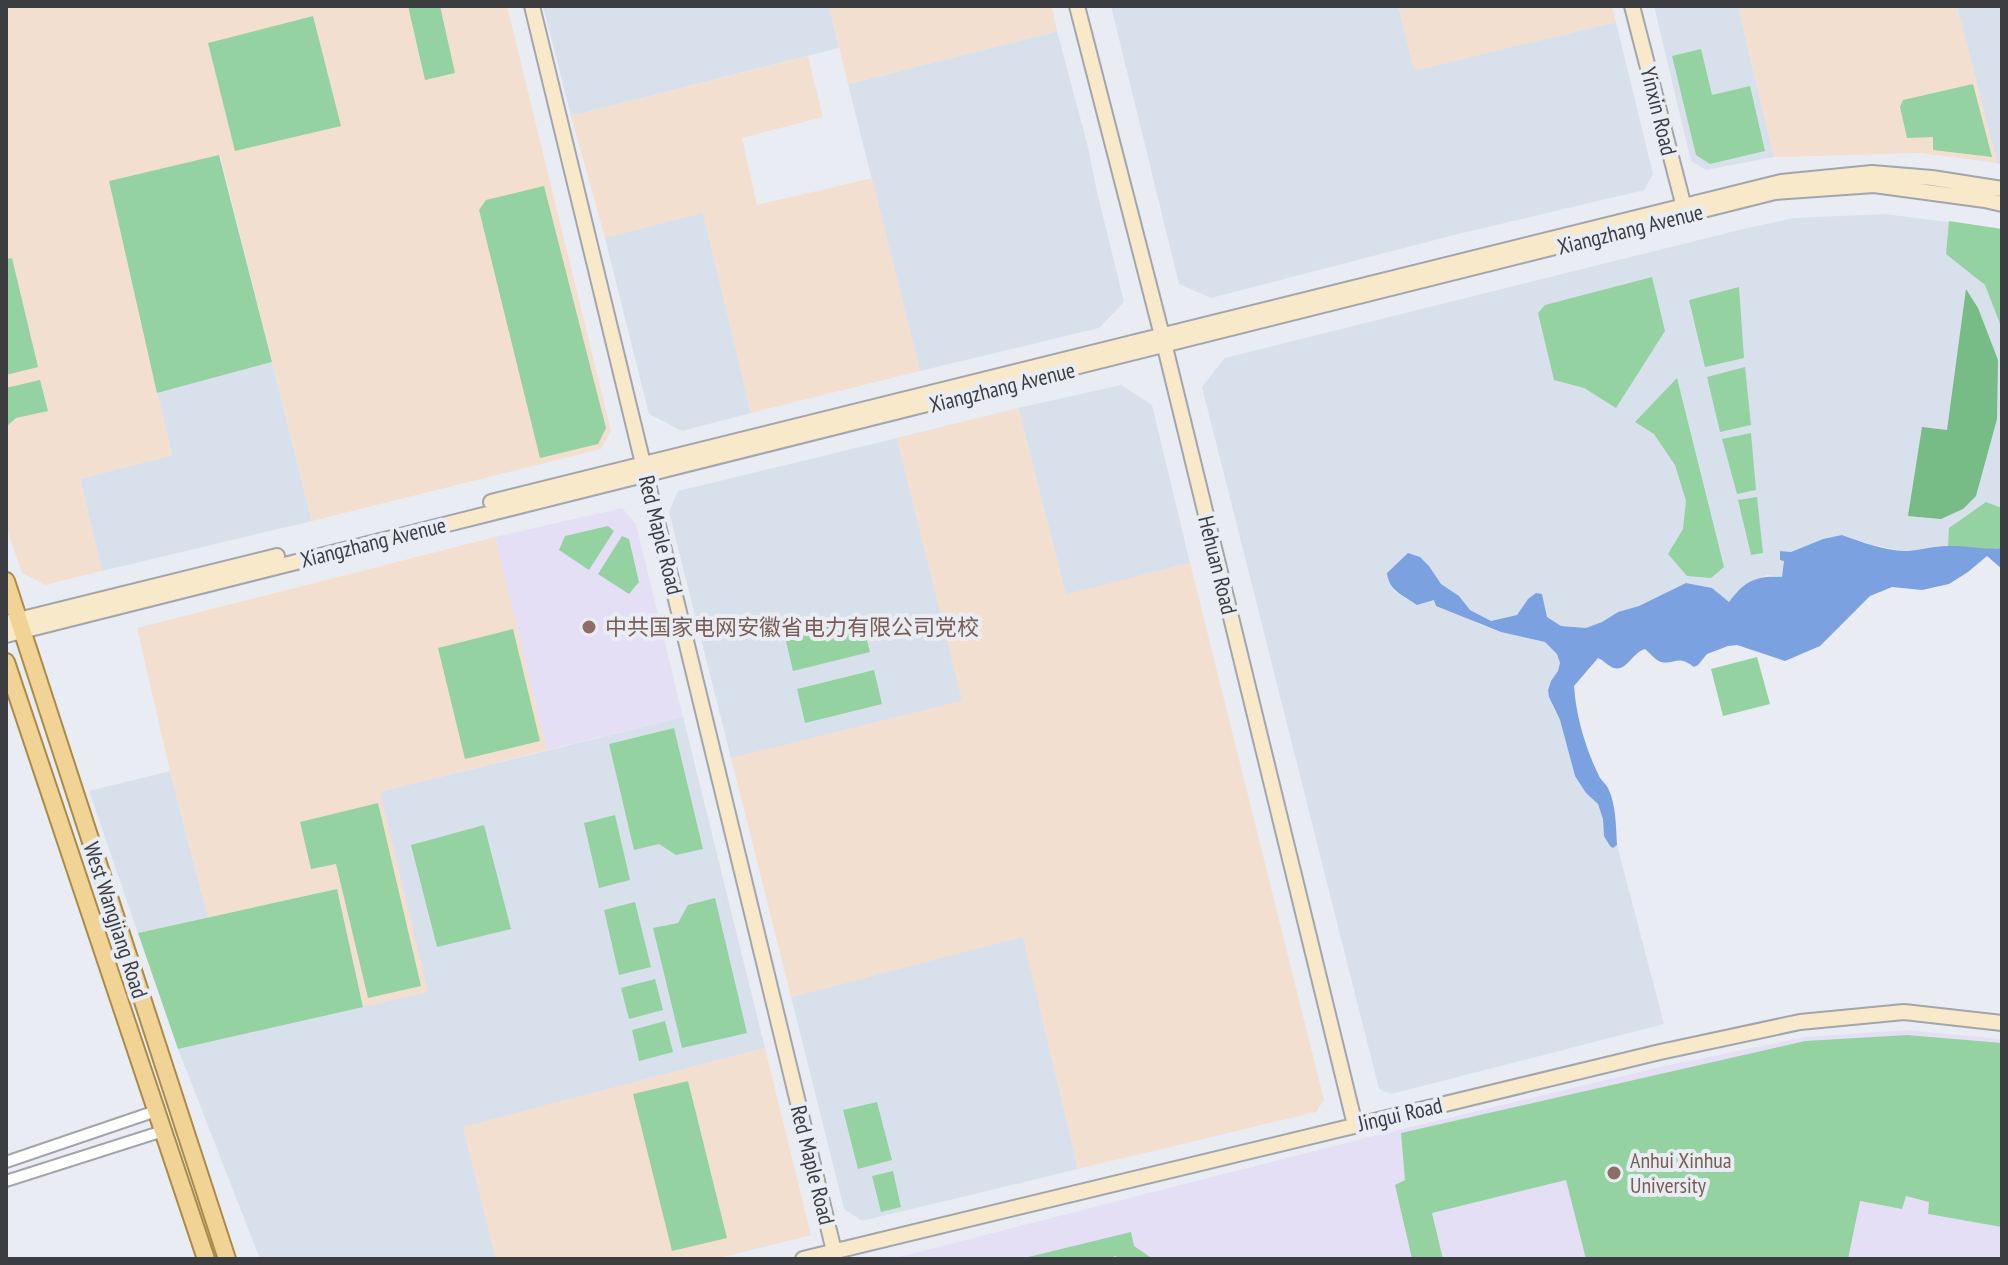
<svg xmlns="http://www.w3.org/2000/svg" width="2008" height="1265" viewBox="0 0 2008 1265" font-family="'PT Sans Narrow','Noto Sans SC',sans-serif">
<rect width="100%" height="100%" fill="#e9edf3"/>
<path fill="#d8e0ec" d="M543,6H829L839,48L571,116Z
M1111,6H1398L1415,70L1616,22L1653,174L1644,190L1454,235L1211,298L1179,284Z
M1654,6H1738L1774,157L1706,170L1691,161Z
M1957,6H2002V165L1997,163Z
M1057,31L1088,147L1097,192L1124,302L1099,328L920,371L848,84Z
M703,212L751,413L682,431L649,414L605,238Z
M1885,214L2002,229V548L1901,551L1873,545L1842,535L1823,539L1791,552L1781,551L1785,561L1782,577L1767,575L1757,579L1736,592L1729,602L1712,588L1686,583L1639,606L1618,612L1602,622L1586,628L1561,626L1547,617L1542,595L1528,599L1517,615L1491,621L1470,610L1459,596L1441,584L1429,566L1421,558L1407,554L1387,573L1394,591L1417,605L1434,600L1478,624L1501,632L1545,642L1557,654L1560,663L1558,671L1551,681L1548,690L1553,707L1560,720L1575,776L1586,793L1598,804L1603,819L1604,836L1613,848L1617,845L1664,1024L1391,1094L1379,1089L1202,387L1225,358L1743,229L1794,218Z
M272,362L312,521L102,571L80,479L172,455L157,393Z
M1121,385L1152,405L1190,563L1066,595L1018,408Z
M897,438L963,701L731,758L669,512L678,491Z
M683,717L765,1048L464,1127L496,1259H260L178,1049L427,991L379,792Z
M170,771L208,918L138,933L89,791Z
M1023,936L1078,1169L862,1221L844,1209L791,997Z"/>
<path fill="#f3dfd0" d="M6,6H507L611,431L601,449L312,521L220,155L109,181L172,455L80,479L102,571L45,585L22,573L6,527Z
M829,6H1052L1057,31L848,84Z
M1398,6H1612L1616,22L1414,71Z
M1738,6H1957L1997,163L1920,153L1774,157Z
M808,56L823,117L742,138L757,205L872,178L920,371L751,413L703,213L605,238L571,116Z
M1018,408L1066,594L1190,563L1324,1100L1316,1112L1078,1169L1023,937L791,997L731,758L962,701L897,438Z
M495,537L547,750L380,792L428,992L363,1007L336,889L208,918L170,771L137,628Z
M765,1048L811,1235L715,1259H496L463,1127Z"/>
<path fill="#e5dff5" d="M622,508L636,524L683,717L547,750L495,537Z
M1907,1030L2002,1039V1259H891L1361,1139L1664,1066L1805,1037Z"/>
<path fill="#95d2a2" d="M408,6H440L455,73L425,80Z
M313,16L341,126L235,151L208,43Z
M1701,49L1712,95L1750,86L1765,151L1710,164L1696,155L1672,56Z
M1973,84L1992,157L1933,150V137L1907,138L1900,107L1903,100Z
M219,155L272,362L157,393L109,181Z
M544,186L606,428L598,444L540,458L479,210L486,200Z
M1949,221L2002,229V329L1985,285L1946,254Z
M12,258L38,367L6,375V259Z
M1652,277L1665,331L1616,408L1584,388L1554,380L1538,313L1545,305Z
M1739,287L1744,358L1705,367L1689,300Z
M1745,367L1751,425L1720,432L1707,377Z
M1677,378L1724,567L1711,578L1687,576L1668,554L1683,529L1686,501L1675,465L1654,434L1635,422Z
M40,380L48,411L16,418L6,427V388Z
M1751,433L1756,490L1737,494L1722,439Z
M1757,497L1763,553L1751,555L1738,500Z
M1986,502L2002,508V548L1980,550L1948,546L1949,528Z
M608,526L614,531L589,570L559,550L565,536Z
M622,536L629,539L639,582L629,594L598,574Z
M861,618L870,652L793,671L785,637Z
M513,629L540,741L465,759L438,648Z
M1757,657L1770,704L1723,716L1711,669Z
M874,670L882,704L805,723L797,689Z
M674,728L703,849L676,855L659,844L634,850L609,744Z
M378,803L421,986L368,998L336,864L311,869L300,822Z
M615,815L630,880L599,888L584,823Z
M484,825L511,929L437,947L411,845Z
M337,889L363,1007L178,1049L138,933Z
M715,898L747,1033L682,1048L653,928L678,923L688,905Z
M635,902L651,967L619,975L604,910Z
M655,979L663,1010L629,1019L621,988Z
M665,1021L673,1052L639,1061L632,1030Z
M1907,1035L2002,1043V1227L1928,1214L1929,1202L1906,1196L1902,1209L1860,1201L1848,1259H1586L1566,1180L1432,1213L1443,1259H1412L1395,1185L1405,1180L1401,1133L1805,1041Z
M688,1081L727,1238L672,1251L633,1094Z
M877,1102L892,1160L858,1169L843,1110Z
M893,1171L901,1207L881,1212L872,1176Z
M1131,1232L1134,1246L1153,1259H1125L1114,1256V1259H1020Z"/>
<path fill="#77bb87" d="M1966,289L1978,308L1998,360L1997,419L1976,496L1963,509L1941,519L1908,516L1922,427L1947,430Z"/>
<path fill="#7ba1e0" d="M1842,535C1862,542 1882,550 1903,551C1919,551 1936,545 1952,546C1970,546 1985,550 2002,548V569L1987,556L1968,572L1949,584L1922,590L1892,587L1870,596L1820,646L1785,661L1737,645L1728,646L1707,654L1698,665L1694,667C1677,654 1676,665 1661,662C1655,660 1650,653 1645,649C1631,653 1625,676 1610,666C1606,664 1603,660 1598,658L1574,686C1576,717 1586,750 1600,778C1602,781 1606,784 1608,788C1616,804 1616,827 1617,845L1613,848L1610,846L1604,836L1603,819L1598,804L1586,793L1575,776L1560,720L1549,697L1548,690L1551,681L1558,671L1560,663L1557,654L1545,642L1501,632L1436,606L1434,600L1417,605C1403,595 1389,591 1387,573L1408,553L1420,557L1429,566L1441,584L1459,596L1470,610L1491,621L1517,615L1528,599L1536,593L1542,594L1547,617L1561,626L1586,628L1602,622L1618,612L1639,606L1686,583L1712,588L1729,602C1744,581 1757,575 1782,577L1784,561L1780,560V551L1791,552L1823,539Z"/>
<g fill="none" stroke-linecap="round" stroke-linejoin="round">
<g stroke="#a2a5ab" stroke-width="14">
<path id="street" d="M6,1162L156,1111
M6,1181L163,1131"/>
</g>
<g stroke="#a2a5ab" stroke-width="18">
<path id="secondary" d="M532,6L834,1251
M1077,6L1165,347L1355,1125
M1632,6L1685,211
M491,502L1781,182L1872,173L1932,178L2002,189
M6,623L277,556
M6,635C595,485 1186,344 1775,192L1874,185L1985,200L2002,204
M803,1259L1660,1052L1800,1022L1904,1012L2002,1023"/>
</g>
<g stroke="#ab8b4a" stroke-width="20">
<path id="primary" d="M6,581L227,1259
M6,662L206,1259"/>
</g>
<use href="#street" stroke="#fff" stroke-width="10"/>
<use href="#secondary" stroke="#f8e9ca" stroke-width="14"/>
<use href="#primary" stroke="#f1d395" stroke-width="16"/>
</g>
<g fill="#8d6e63" stroke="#e9edf3" stroke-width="3">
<circle cx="589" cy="627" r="8"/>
<circle cx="1614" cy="1173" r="8"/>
</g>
<g text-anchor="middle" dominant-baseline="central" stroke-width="8" stroke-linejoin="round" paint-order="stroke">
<g font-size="22" fill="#3c3d40" stroke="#e9edf3">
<text transform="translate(1659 111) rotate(76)">Yinxin Road</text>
<text transform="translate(1630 229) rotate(-14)">Xiangzhang Avenue</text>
<text transform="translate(1002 387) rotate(-14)">Xiangzhang Avenue</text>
<text transform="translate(661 535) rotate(76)">Red Maple Road</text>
<text transform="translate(373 542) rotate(-14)">Xiangzhang Avenue</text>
<text transform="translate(1218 565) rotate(76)">Hehuan Road</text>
<text transform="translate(116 920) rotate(72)">West Wangjiang Road</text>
<text transform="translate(1400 1114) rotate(-13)">Jingui Road</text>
<text transform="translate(813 1165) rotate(76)">Red Maple Road</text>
</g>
<g font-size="22" fill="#785e54" stroke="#e9edf3" text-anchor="start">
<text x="605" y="627">中共国家电网安徽省电力有限公司党校</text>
<text x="1630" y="1160">Anhui Xinhua<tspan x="1630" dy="25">University</tspan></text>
</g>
</g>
<rect width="2008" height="1265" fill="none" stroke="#3c3d40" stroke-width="16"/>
</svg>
